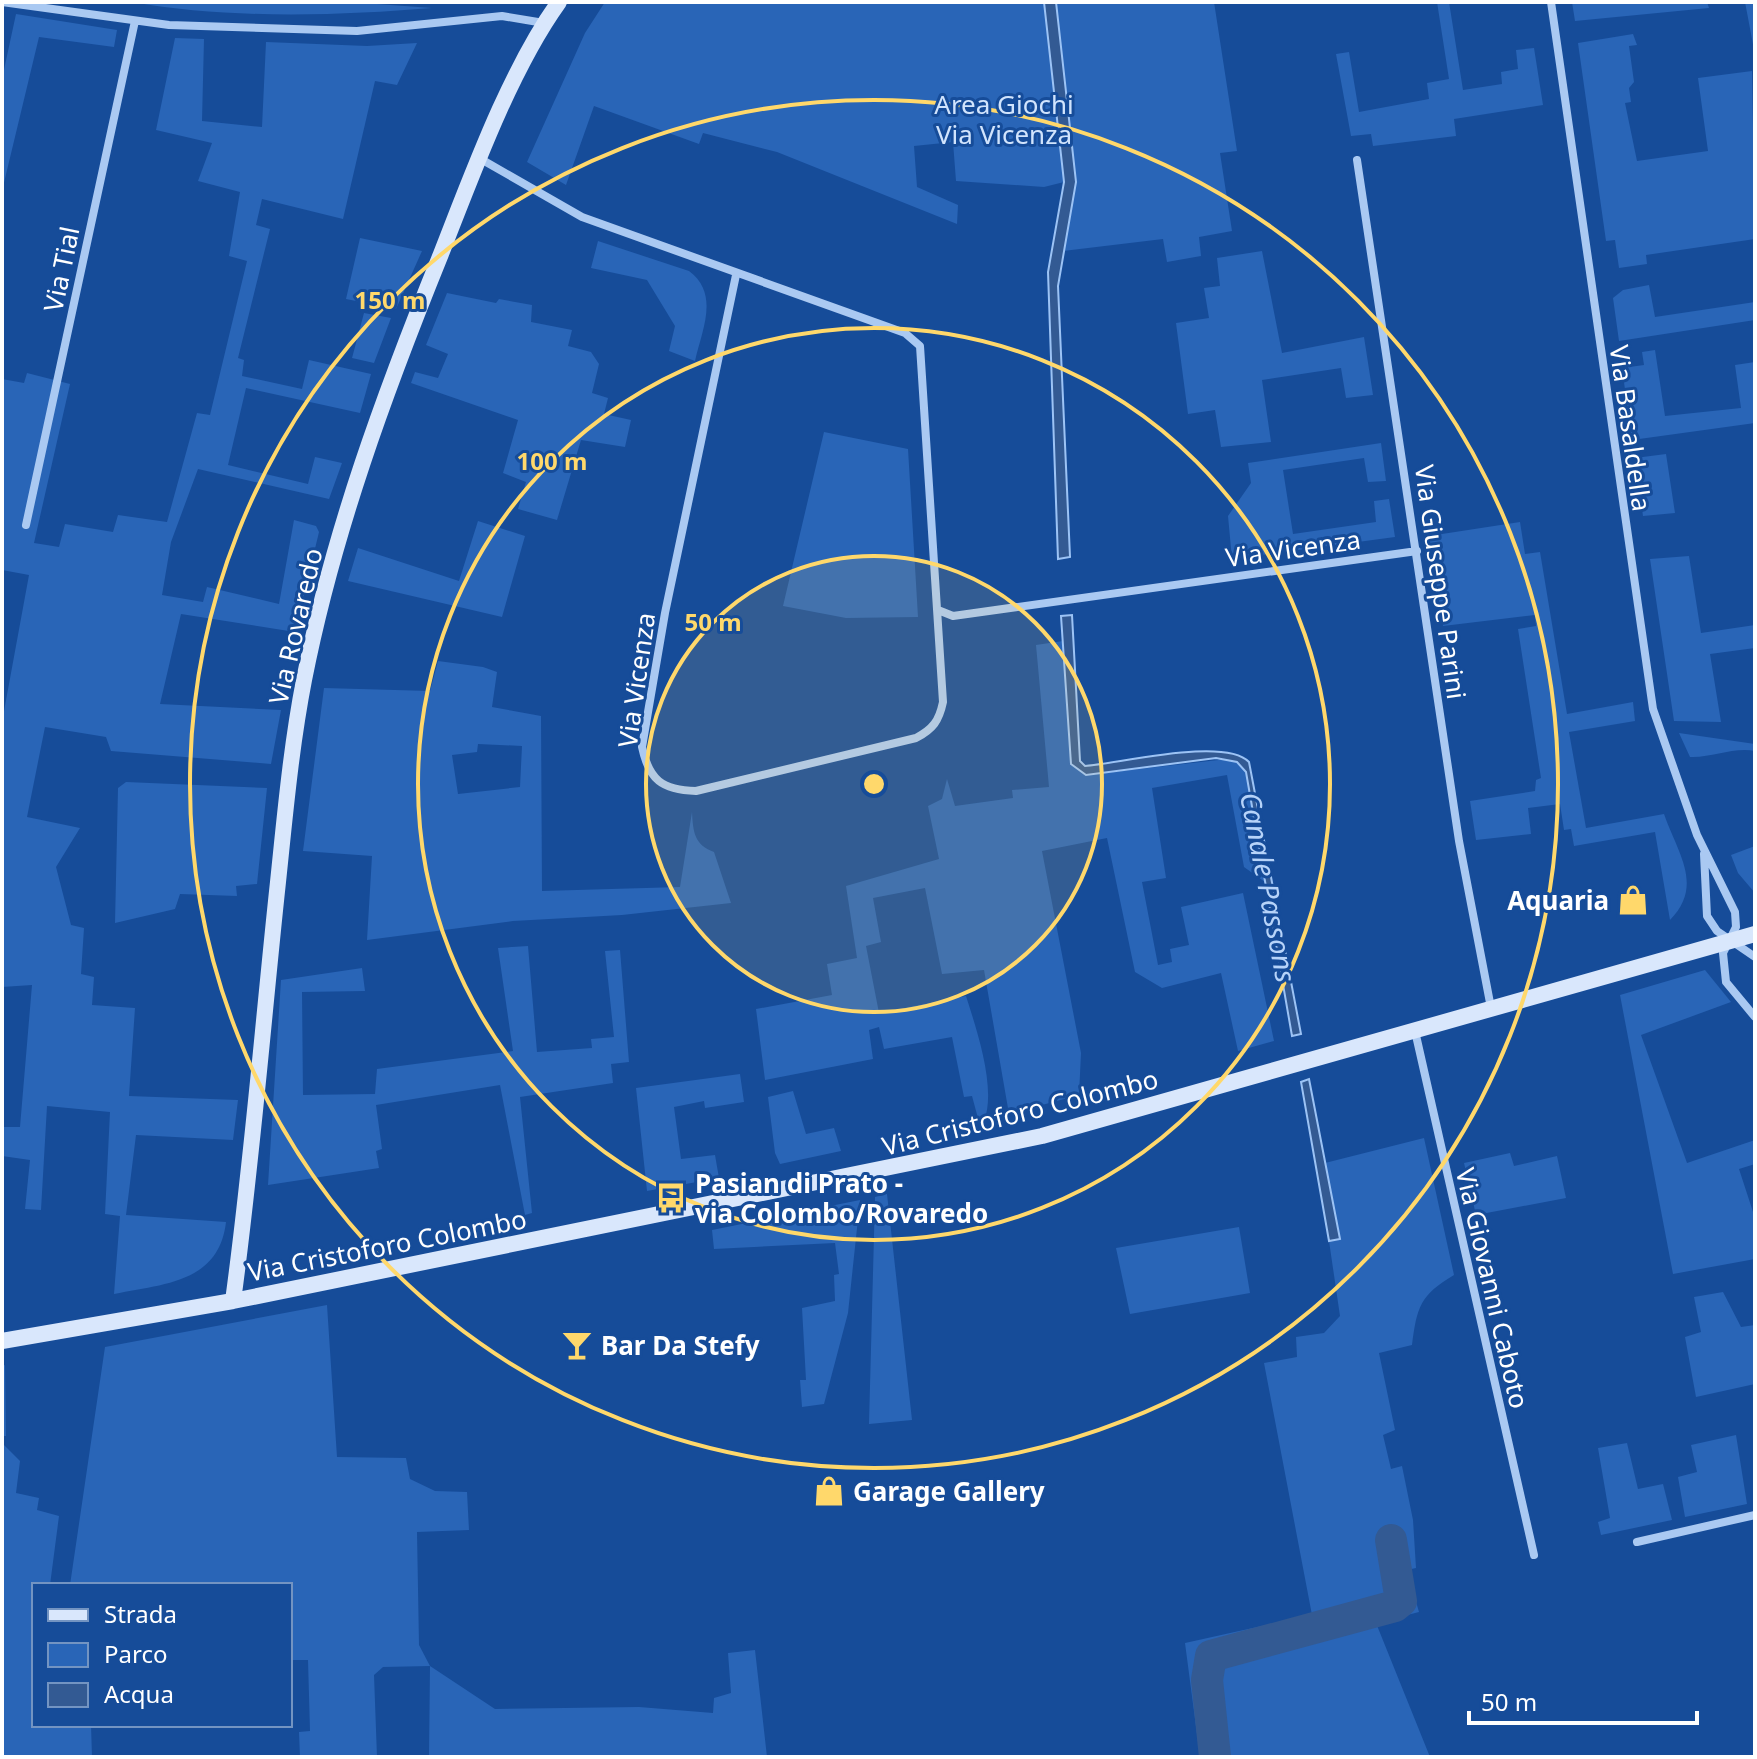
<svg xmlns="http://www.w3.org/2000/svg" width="1757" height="1759" viewBox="0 0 1757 1759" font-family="'Noto Sans',sans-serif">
<rect width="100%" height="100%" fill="#164c99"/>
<path fill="#2965b7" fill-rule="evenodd" d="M132,2H350L432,8C336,16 227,19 132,2Z
M605,2H1044L1064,182L1044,187L956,181L953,142L914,146L917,187L958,205L957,224L777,152L703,133L699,144L594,106L566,185L527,162L585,33Z
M1056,2H1214L1237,151L1220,153L1232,231L1199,237L1201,256L1167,262L1163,239L1063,251L1076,182Z
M1437,2H1449L1463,90L1502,84L1501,72L1518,69L1516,50L1534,48L1543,105L1454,119L1456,136L1373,146L1371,134L1351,136L1336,54L1349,52L1359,112L1429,99L1427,83L1449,79Z
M1572,2H1707L1709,8L1575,21Z
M1745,2H1755V55Z
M16,14L117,30L114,47L39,37L2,191V79Z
M1633,34L1637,45L1629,46L1634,82L1629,88L1631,102L1625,103L1637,161L1708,151L1698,78L1752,71L1755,239L1646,255L1647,264L1619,268L1615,240L1606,241L1578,43Z
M175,38L204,39L202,121L262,127L266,42L367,46L417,43L397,85L375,81L343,219L262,199L256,225L270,229L238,358L244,360L242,376L302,389L309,360L371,374L360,413L246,388L228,465L308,484L315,457L342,463L329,499L198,469L171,542L162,595L203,602L207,587L279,604L294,520L316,526L319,532L295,632L181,614L160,704L281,710L271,764L111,751L106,737L45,727L27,817L80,828L56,867L71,925L84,928L81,974L94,977L92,1005L135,1008L129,1096L238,1100L233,1140L136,1135L126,1215L226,1222C219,1283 163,1284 114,1294L120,1216L105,1214L110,1112L47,1106L41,1210L25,1209L30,1160L2,1156V1127H20L32,985L2,987V722L29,575L2,570V379L24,383L27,373L70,384L34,543L59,547L65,524L113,532L118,515L167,522L197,413L210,415L247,261L229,256L240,192L198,181L212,143L156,130Z
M360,238L422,251L396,309L346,299Z
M598,241L689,271C720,294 702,330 695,361L669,351L675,326L647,280L591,268Z
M1262,251L1282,353L1364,337L1373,395L1346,398L1341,368L1262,380L1271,442L1221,447L1215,410L1188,414L1176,323L1209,318L1204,288L1220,286L1217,258Z
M1649,285L1655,317L1755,302V320L1619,341L1613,298L1623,290Z
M447,293L496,303L499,299L532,305L531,322L572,330L568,346L591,352L599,364L592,393L608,398L604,414L631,420L625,447L581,440L557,520L518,509L526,482L503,473L518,420L411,383L415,372L438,378L448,354L426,345Z
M364,313L391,318L374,363L352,358Z
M1655,350L1665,416L1741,408L1735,365L1755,362V423L1632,440L1622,368L1644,365L1642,352Z
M824,432L908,449L918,617L846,618L783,606Z
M1381,443L1386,481L1368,482L1364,458L1283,470L1293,534L1376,522L1374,501L1389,499L1395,537L1232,559L1228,516L1251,483L1248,463Z
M1666,454L1675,513L1643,516L1635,458Z
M478,521L525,536L502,617L348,581L358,548L459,581Z
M1520,522L1525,554L1540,552L1567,714L1633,702L1635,721L1569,732L1586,828L1664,814C1678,854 1704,885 1670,920L1655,832L1574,846L1571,829L1564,830L1560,804L1528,808L1531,834L1476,840L1470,801L1535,791L1536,780L1541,778L1518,629L1536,626L1535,615L1443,626L1429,536Z
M1689,556L1701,633L1755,625V648L1710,654L1721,722L1674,721L1650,559Z
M1063,641L1071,764L1087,775L1227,759L1237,762L1246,772L1265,882L1244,867L1227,775L1152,788L1166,878L1142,882L1158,965L1172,962L1170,949L1189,945L1181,907L1243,893L1274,1041L1238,1051L1221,973L1162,988L1135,972L1107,838L1042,851L1081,1053L1079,1095L1009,1114L984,970L942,974L925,888L873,898L881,942L866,946L879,1013L966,996C976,1028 997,1088 984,1121L979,1122L972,1096L964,1097L952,1037L884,1049L879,1027L869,1030L873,1059L765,1080L756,1009L832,995L827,964L857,958L846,886L939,859L928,806L942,799L947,779L955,806L1013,798L1012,790L1049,787L1036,645Z
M438,661L483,667L497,672L492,707L541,716L542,891L680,887L692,812C693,831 694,845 714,852L731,903L622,915L513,921L367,940L372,856L303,851L324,688L430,691ZM478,744L522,746L520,787L458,794L452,755L477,752Z
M1679,733L1755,744V751C1733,747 1712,758 1690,757Z
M126,782L267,788L257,884L236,886L237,896L180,894L175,909L115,923L118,788Z
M1755,846V893L1738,873L1731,855Z
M528,946L537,1052L592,1048L591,1039L614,1037L605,951L620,950L629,1062L611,1064L613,1083L520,1097L532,1213L525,1215L500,1085L376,1105L382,1149L376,1151L379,1168L268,1185L281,980L362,968L365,991L302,992L303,1095L375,1094L377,1069L513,1051L498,948Z
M1705,970L1731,1002L1641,1035L1687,1163L1755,1140V1164L1739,1169L1755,1218V1259L1673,1274L1620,995Z
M740,1074L744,1102L705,1108L704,1101L674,1107L681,1159L715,1155L719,1178L647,1191L636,1088Z
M793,1091L806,1134L834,1128L841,1151L780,1164L775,1153L768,1097Z
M1424,1138L1454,1275C1420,1295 1417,1307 1412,1345L1379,1353L1395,1430L1383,1435L1391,1469L1402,1466L1413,1520L1416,1568L1407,1570L1419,1612L1376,1623L1430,1757H1200L1185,1643L1312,1615L1264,1363L1297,1357L1296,1337L1324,1333L1340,1316L1329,1241L1339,1239L1325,1163Z
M1510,1153L1514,1166L1557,1156L1566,1198L1476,1215L1464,1163Z
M887,1194L912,1420L869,1424L875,1197Z
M860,1200L848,1313L824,1404L802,1407L800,1380H806L802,1308L835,1301L834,1275L839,1274L835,1243L714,1249L712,1230Z
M1239,1227L1250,1293L1130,1314L1116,1248Z
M1723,1292L1741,1327L1755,1325V1384L1696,1397L1685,1337L1701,1332L1694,1297Z
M327,1305L337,1457L406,1458L410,1479L435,1491L467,1492L469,1530L417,1532L419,1645L430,1666L495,1709L639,1707L713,1713L714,1698L731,1693L728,1653L755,1650L767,1757H429L430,1666L383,1667L374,1675L377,1757H300L299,1732L310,1731L308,1660H290V1585H70L105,1347Z
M5,1365L6,1436H2V1366Z
M1736,1435L1747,1504L1685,1517L1678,1477L1697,1472L1691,1445Z
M2,1443L20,1461L16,1493L39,1498L37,1510L59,1516L50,1585H34V1725H91L92,1757H2Z
M1627,1443L1638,1489L1663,1484L1672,1520L1601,1535L1598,1522L1610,1518L1598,1448Z"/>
<path fill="#335a93" stroke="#9cc3f5" stroke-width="2" d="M1044,2H1056L1076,182L1058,286L1070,557L1058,559L1048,272L1064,182Z
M1072,615L1080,761L1085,766C1121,763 1225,737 1249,762L1301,1034L1292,1036L1246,772L1237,762L1216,758L1086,775L1071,764L1061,616Z
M1309,1079L1340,1239L1329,1241L1301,1082Z"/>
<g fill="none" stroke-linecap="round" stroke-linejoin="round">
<path stroke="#335a93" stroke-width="32" d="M1215,1757L1207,1680L1211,1656L1395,1606L1401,1601L1391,1540"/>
<path stroke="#aac9f2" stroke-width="8" d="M2,2L169,25L357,31L502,16L544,23
M1551,2L1653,709L1697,835L1735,912L1736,927L1723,953L1726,982L1755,1017
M479,158L582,217L905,333L920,346L943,702C939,721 933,729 916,738L696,791C662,790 649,780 642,747L665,613L736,275
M1357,160L1459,841L1491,1008
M26,525L135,21
M938,610L953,616L1417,551
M1704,854L1707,916L1717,931L1755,957
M1415,1031L1534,1555
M1637,1542L1755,1515"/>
<path stroke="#d9e7fc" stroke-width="16" d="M233,1301C252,1162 263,1022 278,882C285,815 291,747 304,680C333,533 385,392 441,254C472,175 510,70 559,2
M2,1341L233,1301L1042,1136L1755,934"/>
</g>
<circle cx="874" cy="784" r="228" fill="#ffd86b" fill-opacity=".12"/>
<g fill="none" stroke="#ffd86b" stroke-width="4">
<circle cx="874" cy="784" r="228"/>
<circle cx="874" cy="784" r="456"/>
<circle cx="874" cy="784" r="684"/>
</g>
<defs>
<g id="shop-bare" transform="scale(2.4)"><path d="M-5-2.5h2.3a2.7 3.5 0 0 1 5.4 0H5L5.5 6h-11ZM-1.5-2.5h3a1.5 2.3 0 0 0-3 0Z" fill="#ffd86b" stroke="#164c99" stroke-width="2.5" paint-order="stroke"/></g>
<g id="bus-bare" transform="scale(2.4)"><path d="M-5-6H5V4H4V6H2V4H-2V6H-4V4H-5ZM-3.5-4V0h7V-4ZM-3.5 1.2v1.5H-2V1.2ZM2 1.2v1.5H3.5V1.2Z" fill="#ffd86b" stroke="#164c99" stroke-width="2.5" paint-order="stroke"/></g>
<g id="bar-bare" transform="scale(2.4)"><path d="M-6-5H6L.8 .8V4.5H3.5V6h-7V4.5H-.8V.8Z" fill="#ffd86b" stroke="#164c99" stroke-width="2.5" paint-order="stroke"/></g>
</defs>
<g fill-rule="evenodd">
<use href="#shop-bare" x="1633" y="900"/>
<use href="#bus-bare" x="671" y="1198"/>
<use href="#bar-bare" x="577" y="1345"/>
<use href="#shop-bare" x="829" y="1491"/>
</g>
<g text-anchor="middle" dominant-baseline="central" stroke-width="6" stroke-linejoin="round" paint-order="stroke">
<g font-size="26" fill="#d1e4fd" stroke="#164c99">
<text x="1004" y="104">Area Giochi<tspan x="1004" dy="30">Via Vicenza</tspan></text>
</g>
<g font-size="26" fill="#fff" stroke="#164c99">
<text transform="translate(61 269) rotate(-78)">Via Tial</text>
<text transform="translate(1631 428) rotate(82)">Via Basaldella</text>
<text transform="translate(1293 548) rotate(-8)">Via Vicenza</text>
<text transform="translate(1441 582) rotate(82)">Via Giuseppe Parini</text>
<text transform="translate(295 626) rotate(-77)">Via Rovaredo</text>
<text transform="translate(636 680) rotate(-82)">Via Vicenza</text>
<text transform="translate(1020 1112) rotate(-14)">Via Cristoforo Colombo</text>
<text transform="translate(387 1245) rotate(-11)">Via Cristoforo Colombo</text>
<text transform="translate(1493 1288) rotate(77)">Via Giovanni Caboto</text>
</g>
<g font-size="26" font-weight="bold" fill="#fff" stroke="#164c99" text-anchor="start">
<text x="1609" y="900" text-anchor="end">Aquaria</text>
<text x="695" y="1183">Pasian di Prato -<tspan x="695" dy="30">via Colombo/Rovaredo</tspan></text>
<text x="601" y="1345">Bar Da Stefy</text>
<text x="853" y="1491">Garage Gallery</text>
</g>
<g font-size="28" font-style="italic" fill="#b6d3f9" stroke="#164c99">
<text transform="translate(1269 887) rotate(79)">Canale Passons</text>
</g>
</g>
<circle cx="874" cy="784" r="12" fill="#ffd86b" stroke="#164c99" stroke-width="4"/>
<g font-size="24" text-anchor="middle" font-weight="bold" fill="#ffd86b" stroke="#164c99" stroke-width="6" stroke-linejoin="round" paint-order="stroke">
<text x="390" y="309">150 m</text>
<text x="552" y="470">100 m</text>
<text x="713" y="631">50 m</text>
</g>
<rect width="1757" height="1759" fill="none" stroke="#ffffff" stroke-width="8"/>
<rect x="32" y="1583" width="260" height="144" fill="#164c99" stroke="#7394c2" stroke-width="2"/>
<rect x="48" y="1609" width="40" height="12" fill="#d9e7fc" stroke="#7394c2" stroke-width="2"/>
<text x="104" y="1623" font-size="24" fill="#ffffff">Strada</text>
<rect x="48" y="1643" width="40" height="24" fill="#2965b7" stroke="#7394c2" stroke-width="2"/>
<text x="104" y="1663" font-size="24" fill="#ffffff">Parco</text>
<rect x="48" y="1683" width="40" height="24" fill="#335a93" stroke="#7394c2" stroke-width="2"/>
<text x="104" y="1703" font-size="24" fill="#ffffff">Acqua</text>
<path d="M1469 1711v12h228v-12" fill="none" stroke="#ffffff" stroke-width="4"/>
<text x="1481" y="1711" font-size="24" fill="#ffffff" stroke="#164c99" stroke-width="6" paint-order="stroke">50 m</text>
</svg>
